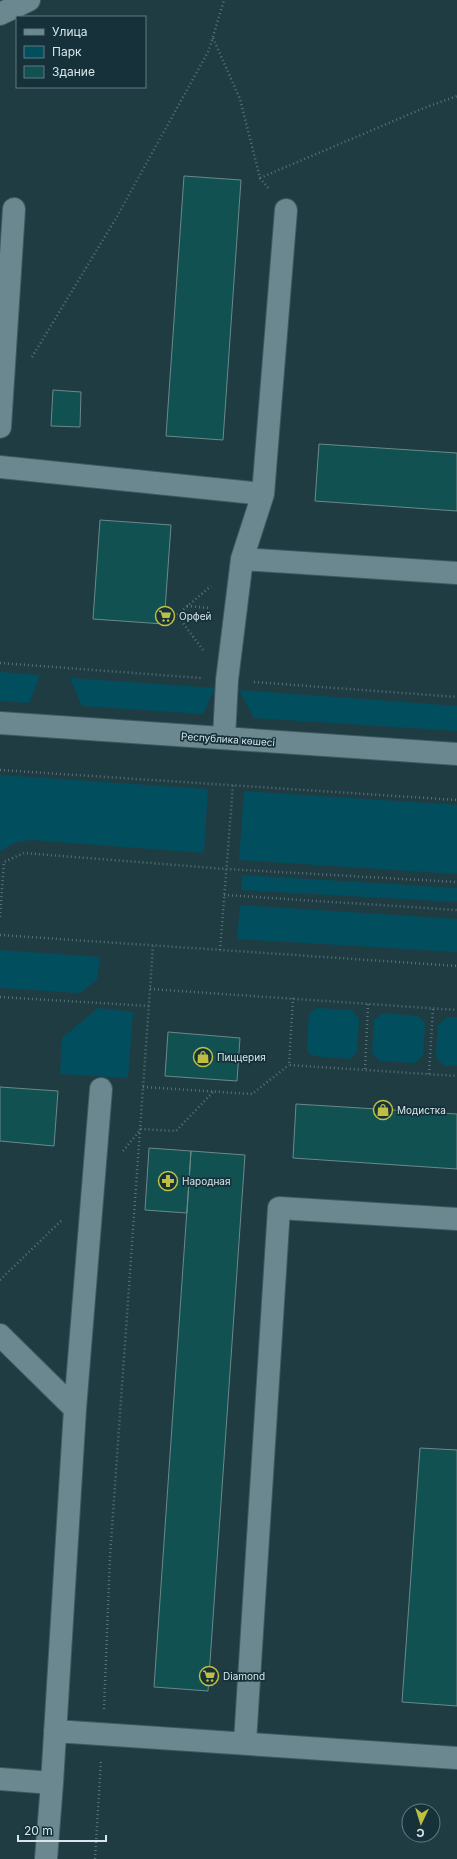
<svg xmlns="http://www.w3.org/2000/svg" width="457" height="1859" viewBox="0 0 457 1859" font-family="Inter,sans-serif">
<rect width="100%" height="100%" fill="#203c43"/>
<path fill="#014f5e" d="M0,672L40,675L29,703L0,701Z
M70,678L215,688L203,714L82,706Z
M239,690L457,706V731L254,718Z
M0,775L208,789L204,853L31,840L14,843L0,851Z
M244,791L457,805V874L239,860Z
M242,875L457,888V902L241,890Z
M240,905L457,919V952L237,939Z
M0,950L100,957L97,980L80,993L0,988Z
M98,1008L133,1012L128,1078L60,1074L62,1038Z
M317,1008L352,1010L359,1019L357,1052L350,1059L313,1056L307,1051L309,1014Z
M383,1013L418,1016L425,1023L423,1056L414,1063L380,1061L372,1053L374,1020Z
M448,1017H457V1066H444L436,1057L438,1025Z"/>
<path fill="#115152" stroke="#6a8989" d="M184,176L241,180L223,440L166,436Z
M53,390L81,392L80,427L51,426Z
M319,444L457,453V511L315,501Z
M100,520L171,525L164,624L93,619Z
M168,1032L240,1038L237,1081L165,1076Z
M0,1087L58,1091L54,1146L0,1141Z
M296,1104L457,1114V1169L293,1158Z
M149,1148L191,1151L187,1213L145,1210Z
M191,1151L245,1155L208,1691L154,1687Z
M420,1448L457,1450V1706L402,1702Z"/>
<g fill="none" stroke-linecap="round" stroke-linejoin="round">
<g stroke="#415960" stroke-width="24">
<path id="minor" d="M0,14L29,0
M0,427L14,209
M0,467L263,494
M242,559L457,573
M0,723L457,754
M224,738L227,680L242,559L263,494L286,210
M0,1335L75,1409
M55,1731L457,1758
M245,1742L279,1208L457,1219
M0,1779L52,1783L46,1859
M52,1783L75,1409L101,1089"/>
</g>
<path stroke="#5a7279" stroke-width="2.5" stroke-dasharray="1 3" stroke-linecap="butt" d="M213,38L240,99L260,178L269,189
M260,178L424,108L457,96
M32,357L115,220L209,50L224,0
M187,606L209,608
M203,650L177,615L211,586
M0,663L201,678
M254,682L457,697
M0,770L457,800
M224,895L457,910
M0,917L4,862L24,853L226,869L457,882
M0,935L457,966
M220,950L233,785
M150,989L457,1010
M0,997L149,1006
M293,998L289,1065L457,1076
M365,1069L368,1004
M429,1074L433,1008
M143,1087L252,1094L289,1065
M123,1151L141,1129L176,1131L213,1092
M0,1280L63,1219
M104,1709L110,1556L153,946
M95,1859L101,1760"/>
<use href="#minor" stroke="#6b8891" stroke-width="22"/>
</g>
<defs>
<g id="supermarket-ring" transform="scale(1)"><circle r="9.5" fill="#163139" stroke="#bebf42" stroke-width="1.5"/><path d="M-6-5.5h2.5l.6 2H6L4.5 2H-2.5L-4.4-4H-6ZM-1.5 3.2a1.3 1.3 0 1 0 .1 0ZM3 3.2a1.3 1.3 0 1 0 .1 0Z" fill="#bebf42"/></g>
<g id="shop-ring" transform="scale(1)"><circle r="9.5" fill="#163139" stroke="#bebf42" stroke-width="1.5"/><path d="M-5-2.5h2.3a2.7 3.5 0 0 1 5.4 0H5L5.5 6h-11ZM-1.5-2.5h3a1.5 2.3 0 0 0-3 0Z" fill="#bebf42"/></g>
<g id="pharmacy-ring" transform="scale(1)"><circle r="9.5" fill="#163139" stroke="#bebf42" stroke-width="1.5"/><path d="M-2-6h4v4h4v4h-4v4h-4v-4h-4v-4h4Z" fill="#bebf42"/></g>
</defs>
<g fill-rule="evenodd">
<use href="#supermarket-ring" x="165" y="616"/>
<use href="#shop-ring" x="203" y="1057"/>
<use href="#shop-ring" x="383" y="1110"/>
<use href="#pharmacy-ring" x="168" y="1181"/>
<use href="#supermarket-ring" x="209" y="1676"/>
</g>
<g text-anchor="middle" dominant-baseline="central" stroke-width="3.5" stroke-linejoin="round" paint-order="stroke">
<g font-size="10" fill="#d7e7ec" stroke="#163139" text-anchor="start">
<text x="179" y="616">Орфей</text>
<text x="217" y="1057">Пиццерия</text>
<text x="397" y="1110">Модистка</text>
<text x="182" y="1181">Народная</text>
<text x="223" y="1676">Diamond</text>
</g>
<g font-size="10" fill="#d7e7ec" stroke="#163139">
<text transform="translate(228 739) rotate(4)">Республика көшесі</text>
</g>
</g>
<rect x="16" y="16" width="130" height="72" fill="#163139" stroke="#637a81"/>
<rect x="24" y="29" width="20" height="6" fill="#6b8891" stroke="#637a81"/>
<text x="52" y="36" font-size="12" fill="#d7e7ec">Улица</text>
<rect x="24" y="46" width="20" height="12" fill="#014f5e" stroke="#637a81"/>
<text x="52" y="56" font-size="12" fill="#d7e7ec">Парк</text>
<rect x="24" y="66" width="20" height="12" fill="#115152" stroke="#637a81"/>
<text x="52" y="76" font-size="12" fill="#d7e7ec">Здание</text>
<g transform="translate(421 1823) rotate(184)"><circle r="19" fill="#163139" stroke="#637a81"/>
<path d="M0-3L7 15L0 10L-7 15Z" fill="#bebf42"/>
<text y="-6" font-size="11" font-weight="bold" text-anchor="middle" fill="#d7e7ec">С</text>
</g>
<path d="M18 1835v6h88v-6" fill="none" stroke="#d7e7ec" stroke-width="2"/>
<text x="24" y="1835" font-size="12" fill="#d7e7ec" stroke="#163139" stroke-width="3" paint-order="stroke">20 m</text>
</svg>
